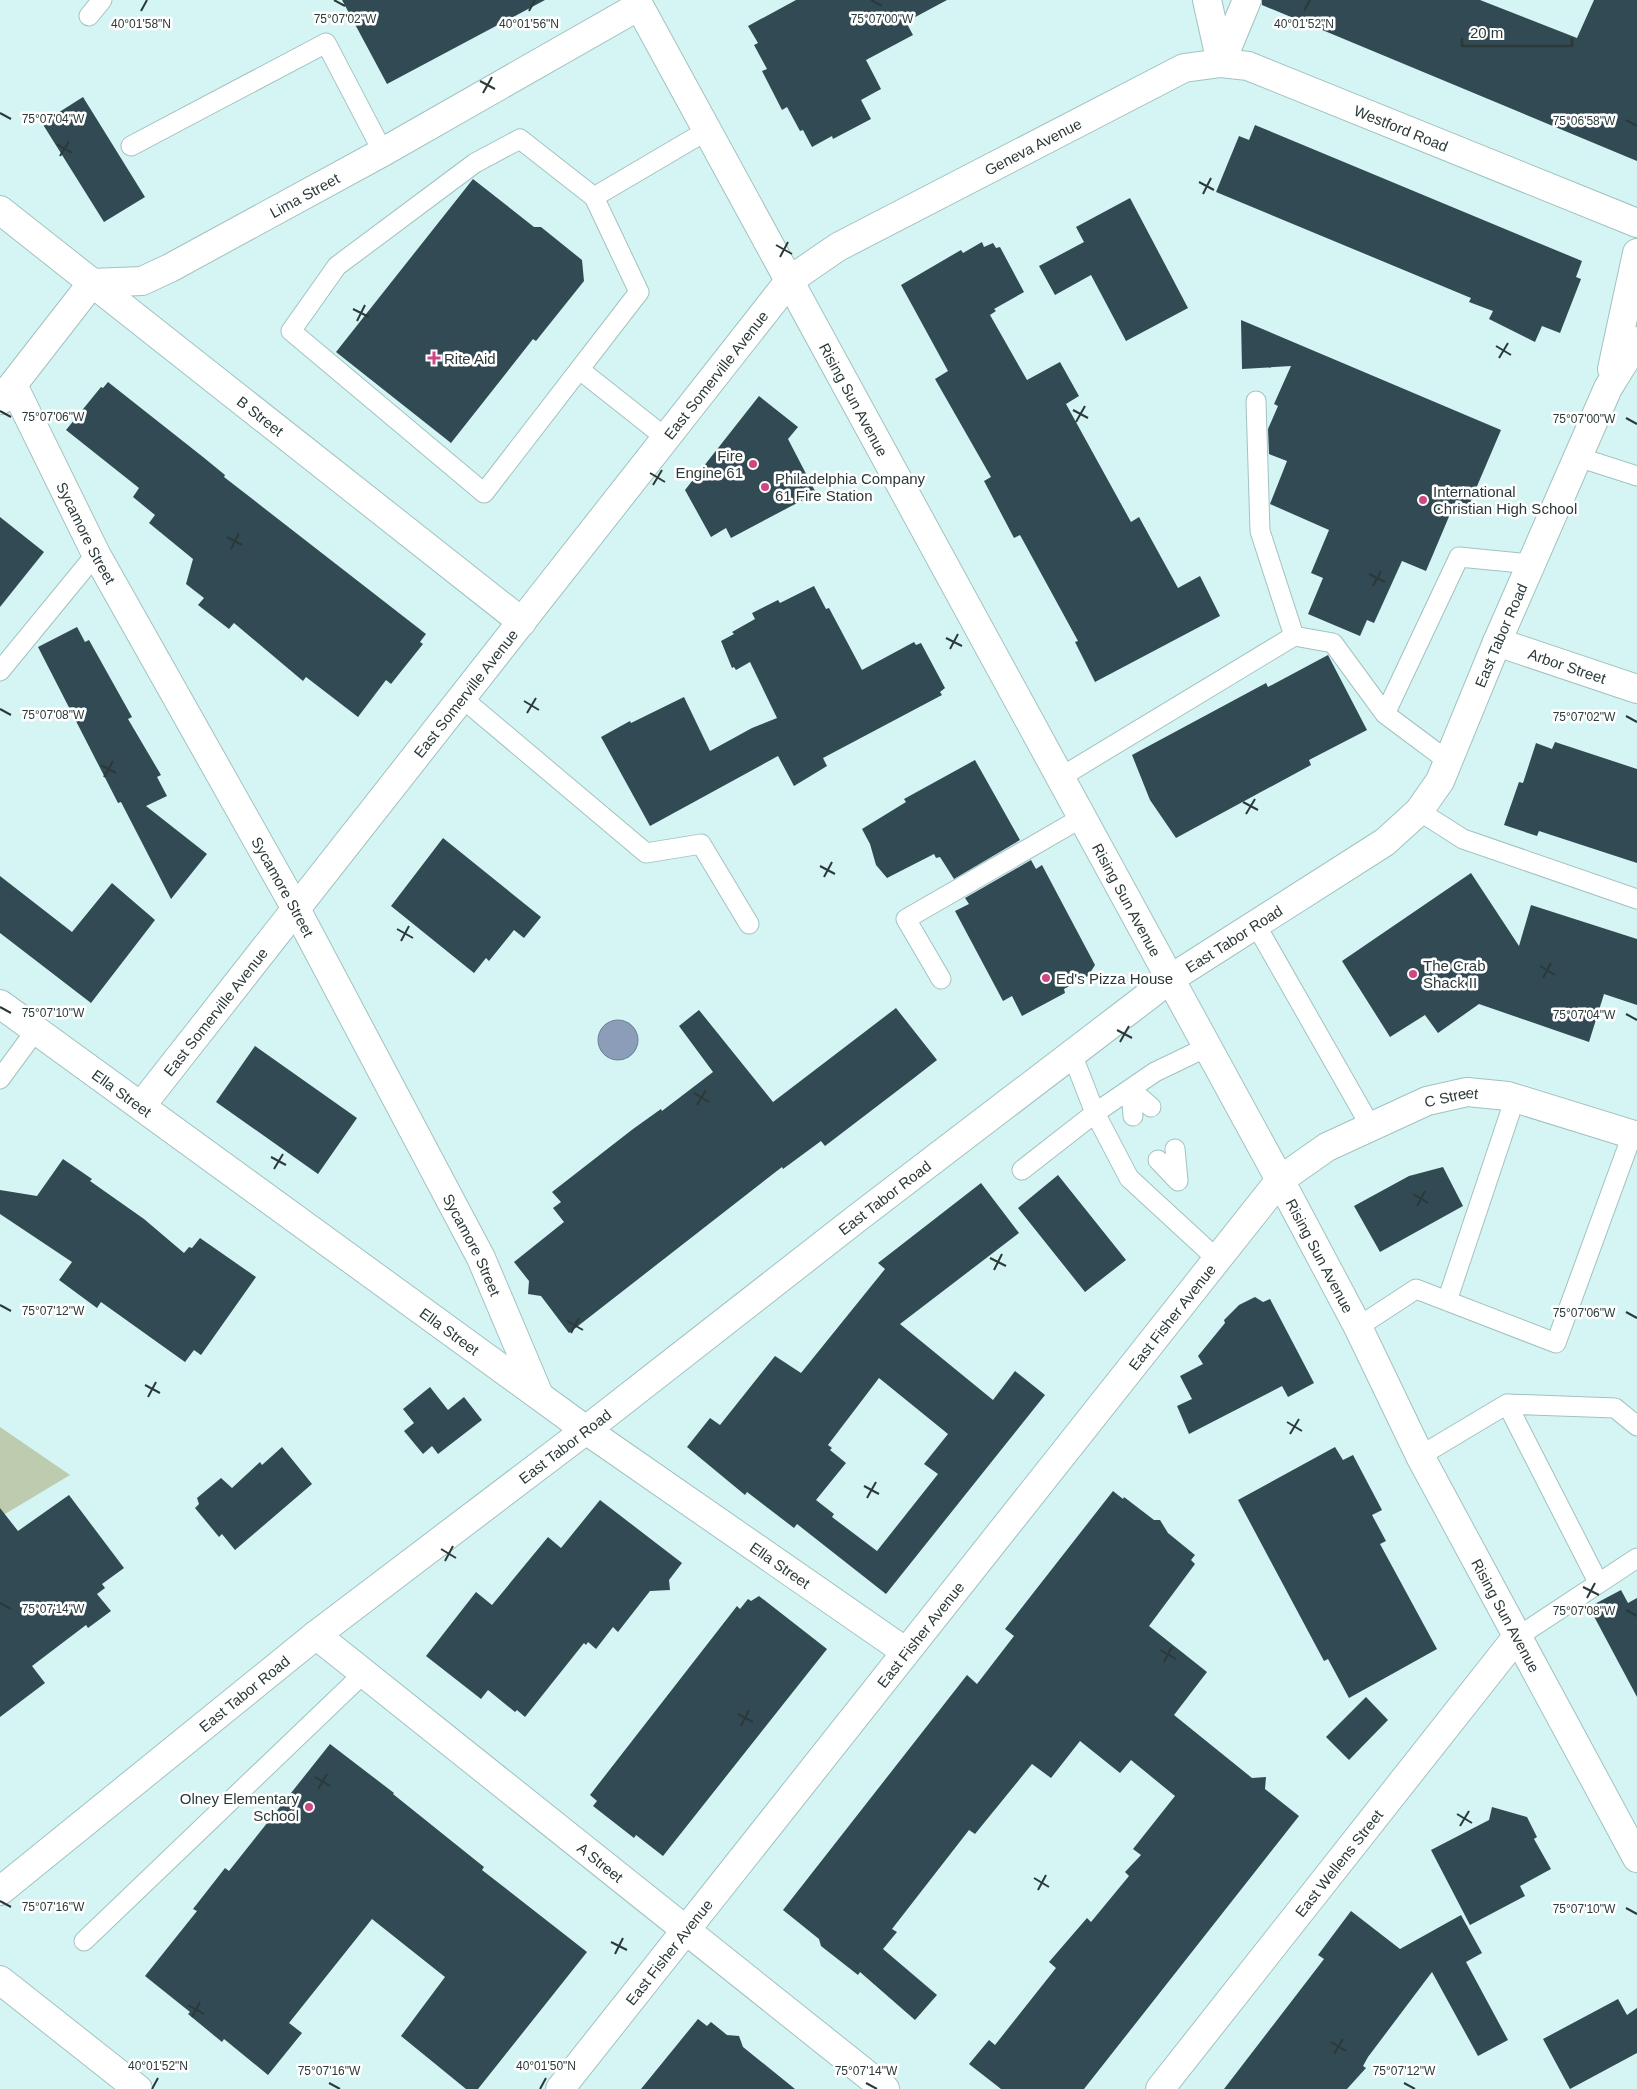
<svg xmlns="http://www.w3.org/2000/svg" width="1637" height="2089" viewBox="0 0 1637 2089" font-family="Arial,sans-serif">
<rect width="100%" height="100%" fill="#d4f5f4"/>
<path fill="#bdccae" d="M0,1427L70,1475L0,1517Z"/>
<path fill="#8c9db9" stroke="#6f7f93" d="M598 1040a20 20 0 1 1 40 0a20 20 0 1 1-40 0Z"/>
<path fill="#324a54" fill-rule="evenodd" d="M342,0H545L387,84Z
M796,0H947L906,22L913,35L866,60L881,89L861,100L871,119L833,139L832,136L812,147L803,130L800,131L787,107L782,110L762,71L767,69L754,45L758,43L748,26Z
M1262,0H1480L1577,38L1594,0H1637V161L1262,5Z
M83,97L145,197L104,222L42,123Z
M1255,125L1582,261L1576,277L1581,279L1560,333L1542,326L1535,342L1489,319L1493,311L1469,302L1471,298L1216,192L1239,136L1249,140Z
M473,179L534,227H541L582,260L584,281L536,341L533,339L451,443L336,352Z
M1130,198L1188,308L1126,341L1091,275L1055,295L1039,266L1084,242L1076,227Z
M982,242L984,247L993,243L996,248L1000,247L1024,292L994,309L996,311L990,315L1027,380L1060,362L1079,396L1066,404L1131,522L1139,517L1178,588L1200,576L1220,616L1095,682L1075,642L1078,641L1020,535L1014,538L984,481L991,477L935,379L948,371L901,285L961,250L963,253Z
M1241,320L1501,430L1469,505L1456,500L1426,571L1402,561L1374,623L1367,620L1360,636L1308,614L1323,578L1311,573L1329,530L1270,504L1287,461L1269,454L1268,429L1278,406L1274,404L1291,366L1242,369Z
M108,382L203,457L225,475L224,477L426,634L420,642L423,644L391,684L386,680L358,717L306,677L303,681L234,623L229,629L198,605L204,598L186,584L193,559L149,523L155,515L133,497L139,488L66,430L101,387L103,388Z
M759,396L798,427L788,439L816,493L731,538L726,528L711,537L685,490Z
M0,517L44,552L0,607Z
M814,586L826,609L829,608L862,670L914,642L916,645L921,643L945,688L940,692L942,695L823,758L827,766L794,786L778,756L650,826L601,737L630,721L631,723L684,697L710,751L752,728L777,718L750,662L736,670L734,667L732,668L721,641L734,634L732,632L755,619L752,613L778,600L780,603Z
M77,627L85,642L89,640L132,717L128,719L161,775L157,777L167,796L146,806L207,854L171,899L121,802L118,803L38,647Z
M1328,655L1367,730L1309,760L1311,765L1176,838L1150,800L1132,755L1266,683L1268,687Z
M1555,742L1637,769V863L1539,831L1537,836L1504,825L1519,782L1523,783L1536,743L1552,749Z
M975,760L1020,840L954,879L940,857L936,858L934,854L887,878L876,865L870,844L862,829L906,802L904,799Z
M443,838L541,917L524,938L514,930L489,961L486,958L474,973L391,906Z
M1031,860L1036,869L1042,865L1095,965L1088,976L1064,989L1065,993L1022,1016L1012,996L1003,1001L955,911L969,904L965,898Z
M1471,873L1519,946L1531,905L1637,939V1005L1604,994L1589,1042L1479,1004L1438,1033L1425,1015L1390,1037L1342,961Z
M0,876L72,932L112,883L155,920L91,1003L0,933Z
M896,1008L937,1060L914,1078L825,1146L821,1141L783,1169L782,1167L569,1333L541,1296L528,1294L529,1281L514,1262L564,1222L553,1208L561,1202L552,1192L633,1129L661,1109L662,1111L713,1072L679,1026L699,1010L773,1102Z
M255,1046L357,1118L318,1174L216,1102Z
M63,1159L92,1179L90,1181L144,1219L184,1253L189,1247L192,1248L200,1238L256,1277L201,1355L194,1350L185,1362L101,1302L97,1308L59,1280L72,1262L0,1214V1190L37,1196Z
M1443,1167L1463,1206L1380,1252L1354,1206L1409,1176Z
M1058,1175L1126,1260L1085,1292L1018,1208Z
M981,1183L1019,1233L900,1324L993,1400L1015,1371L1045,1395L886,1594L797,1524L794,1528L747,1492L745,1495L687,1447L710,1418L720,1425L775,1356L801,1373L885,1269L878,1263ZM879,1378L948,1434L924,1464L938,1474L877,1551L832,1517L834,1514L816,1500L846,1463L830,1450L832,1448L828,1445Z
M1255,1297L1263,1302L1270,1299L1314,1383L1288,1397L1282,1386L1189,1434L1177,1406L1192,1399L1180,1376L1203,1364L1198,1356L1225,1323L1224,1320L1239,1305Z
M430,1387L448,1410L464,1397L482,1420L438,1454L432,1446L423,1454L404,1431L414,1423L403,1409Z
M282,1447L312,1484L235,1550L222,1534L219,1537L195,1508L199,1504L197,1498L221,1478L232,1488L260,1462L262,1465Z
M1335,1447L1343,1460L1353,1455L1382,1510L1372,1515L1386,1541L1380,1544L1437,1649L1349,1698L1328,1659L1324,1661L1238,1500Z
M1113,1491L1123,1499L1124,1497L1154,1520H1160L1168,1533L1195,1555L1191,1560L1195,1564L1149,1626L1207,1672L1174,1715L1252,1778L1266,1777L1265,1789L1299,1816L1084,2089H1001L969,2064L989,2040L995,2045L1056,1968L1049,1962L1087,1918L1091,1922L1129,1876L1125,1872L1141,1855L1133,1849L1175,1796L1131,1760L1120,1773L1080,1741L1051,1778L1032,1764L975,1834L969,1830L892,1929L897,1932L883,1949L937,1995L915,2020L860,1972L858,1975L821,1946L819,1939L783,1910L967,1675L977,1684L1014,1636L1005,1629Z
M69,1495L124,1568L102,1584L105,1588L97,1594L111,1611L88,1628L86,1625L32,1666L45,1683L0,1717V1508L18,1531Z
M600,1500L682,1563L669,1580L670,1590L650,1591L618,1632L613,1627L596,1649L588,1642L586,1645L584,1643L525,1717L517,1710L515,1712L488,1690L481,1699L426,1656L476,1592L492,1605L548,1537L561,1548Z
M1621,1590L1628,1603L1637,1598V1697L1589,1607Z
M759,1596L827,1649L663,1856L636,1835L634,1838L593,1806L597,1801L590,1795L737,1606L740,1609L748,1599L751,1601Z
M1366,1697L1388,1720L1349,1760L1326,1737Z
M330,1744L394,1793L393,1794L484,1867L482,1870L587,1952L478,2089H466L401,2036L445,1977L372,1919L289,2023L302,2033L268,2075L224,2039L222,2042L188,2014L190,2012L145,1976L197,1911L193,1909L225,1868L229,1871Z
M1492,1807L1527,1817L1537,1837L1534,1839L1551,1869L1520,1886L1525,1896L1470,1925L1431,1850L1489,1820Z
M1351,1911L1400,1949L1461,1915L1482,1953L1466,1962L1508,2040L1478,2056L1432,1972L1368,2057L1363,2066L1366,2068L1347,2089H1224L1324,1959L1318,1955Z
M1618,1999L1627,2015L1637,2008V2053L1570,2089L1543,2039Z
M698,2019L707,2026L711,2022L727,2035L739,2036L743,2047L795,2089H641Z"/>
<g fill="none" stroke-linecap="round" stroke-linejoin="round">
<g stroke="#a2c2c1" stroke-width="21">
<path id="lane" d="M89,16L102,0
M520,139L594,197L639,292L484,493L291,331L337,266L475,163Z
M131,146L326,43L383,152
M594,197L708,130
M580,370L666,438
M1256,401L1260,531L1294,636
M1578,457L1637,476
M0,671L96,554
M462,698L646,853L701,844L749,924
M1385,714L1459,557L1531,564
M1061,777L1294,636L1333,643L1385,714L1448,761
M1419,811L1463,839L1637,899
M1256,925L1371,1127
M941,979L906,919L1083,817
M1072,1054L1095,1113L1129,1178L1217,1259
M0,1079L36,1030
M1133,1116L1131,1090L1151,1107
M1158,1160L1178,1181L1175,1149
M1022,1170L1095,1113L1155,1072L1207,1047
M1447,1301L1515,1098
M1358,1327L1416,1289L1556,1343L1632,1135
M1507,1404L1598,1582
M1420,1456L1507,1404L1615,1408L1637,1426
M1516,1638L1637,1558
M84,1941L364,1673"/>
</g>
<g stroke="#a2c2c1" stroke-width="30">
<g id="street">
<path d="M1207,0L1221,63"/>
<path d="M1221,63L1247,0"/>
<path id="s1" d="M0,210L522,622"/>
<path id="s2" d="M13,385L96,554L296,909L481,1258L539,1395"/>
<path id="s3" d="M1,400L92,283L142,281L170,268L383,152L639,6"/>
<path id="s4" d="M1497,642L1637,689"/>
<path id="s5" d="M0,1004L586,1430L906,1652"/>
<path id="s6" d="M141,1106L790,280L838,247L1184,68L1221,63L1248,66L1637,223"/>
<path id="s7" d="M316,1635L885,2089"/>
<path d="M0,1980L138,2089"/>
<path id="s8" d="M560,2089L1280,1180L1327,1147L1427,1101L1467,1092L1508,1096L1637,1136"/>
<path id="s9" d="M1160,2089L1516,1638"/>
</g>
</g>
<g stroke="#a2c2c1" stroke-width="30">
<g id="secondary">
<path id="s10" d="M636,0L1280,1180L1358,1327L1420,1456L1637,1858"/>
<path d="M1612,369L1637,253"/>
<path id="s11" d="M0,1891L316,1635L586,1430L856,1219L1123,1015L1170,979L1385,842L1419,811L1440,781L1497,642L1608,388L1637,341"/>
</g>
</g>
<use href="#lane" stroke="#fff" stroke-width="19"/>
<use href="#street" stroke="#fff" stroke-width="28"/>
<use href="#secondary" stroke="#fff" stroke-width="28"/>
</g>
<path fill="none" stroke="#2c3939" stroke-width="2" d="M334,0L345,6M871,0L882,6M141,11L147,0M529,11L535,0M1304,11L1310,0M480,81L495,89M483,93L492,77M0,113L11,119M1626,120L1637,126M57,144L72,153M60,156L69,141M1199,182L1214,190M1203,194L1211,178M776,245L792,254M780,257L788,242M353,309L369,317M357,321L365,305M1496,346L1511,355M1499,358L1508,343M1073,410L1088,418M0,411L11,417M1626,418L1637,424M1076,422L1085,406M650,473L665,482M653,485L662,470M227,537L242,545M231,549L239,533M1369,574L1385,582M1373,586L1381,571M946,638L962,646M950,649L958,634M524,701L539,710M0,709L11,715M527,713L536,698M1626,716L1637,722M101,765L116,773M104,777L113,761M1243,802L1258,810M1246,814L1255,799M820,866L835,874M824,877L832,862M397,929L413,938M401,941L409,926M1540,966L1555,975M1543,978L1551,963M0,1007L11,1013M1626,1014L1637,1020M1117,1030L1132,1038M1120,1042L1129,1026M694,1093L709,1102M697,1105L706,1090M271,1157L286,1165M274,1169L283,1154M1413,1194L1428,1203M1417,1206L1425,1191M990,1258L1006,1266M994,1270L1002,1254M0,1305L11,1311M1626,1312L1637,1318M567,1321L583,1330M571,1333L579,1318M145,1385L160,1393M148,1397L156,1382M1287,1422L1302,1431M1290,1434L1299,1419M864,1486L879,1494M867,1498L876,1482M441,1549L456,1558M445,1561L453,1546M1583,1587L1599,1595M1587,1598L1595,1583M0,1603L11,1609M1626,1610L1637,1616M1160,1650L1176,1659M1164,1662L1172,1647M738,1714L753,1722M741,1726L749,1710M315,1777L330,1786M318,1789L327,1774M1457,1814L1472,1823M1460,1826L1469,1811M1034,1878L1049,1887M1038,1890L1046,1875M0,1901L11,1907M1626,1908L1637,1914M611,1942L627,1950M615,1954L623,1938M188,2005L204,2014M192,2017L200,2002M1331,2042L1346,2051M1334,2054L1343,2039M329,2083L340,2089M866,2083L877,2089M1404,2083L1415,2089M152,2089L158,2078M540,2089L546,2078"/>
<g fill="#ce4682" stroke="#fff" stroke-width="2">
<path d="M431.5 350.5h5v5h5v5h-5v5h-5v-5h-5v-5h5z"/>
<circle cx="753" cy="464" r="5"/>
<circle cx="765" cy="487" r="5"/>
<circle cx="1423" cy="500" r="5"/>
<circle cx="1413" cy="974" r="5"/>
<circle cx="1046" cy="978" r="5"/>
<circle cx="309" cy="1807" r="5"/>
</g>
<g text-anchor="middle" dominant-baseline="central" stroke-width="5" stroke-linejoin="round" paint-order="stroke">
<g font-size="15" fill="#2c3939" stroke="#fff">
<text stroke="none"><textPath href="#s6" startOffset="1728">Westford Road</textPath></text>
<text stroke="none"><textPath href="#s6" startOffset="1328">Geneva Avenue</textPath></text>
<text stroke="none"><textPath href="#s3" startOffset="382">Lima Street</textPath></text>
<text stroke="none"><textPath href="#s6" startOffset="930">East Somerville Avenue</textPath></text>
<text stroke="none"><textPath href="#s10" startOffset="455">Rising Sun Avenue</textPath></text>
<text stroke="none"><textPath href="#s1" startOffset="332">B Street</textPath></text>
<text stroke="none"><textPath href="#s2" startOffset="165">Sycamore Street</textPath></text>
<text stroke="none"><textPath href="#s11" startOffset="1979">East Tabor Road</textPath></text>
<text stroke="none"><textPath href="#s4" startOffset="74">Arbor Street</textPath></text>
<text stroke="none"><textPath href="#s6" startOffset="525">East Somerville Avenue</textPath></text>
<text stroke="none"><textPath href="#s2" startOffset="570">Sycamore Street</textPath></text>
<text stroke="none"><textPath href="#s10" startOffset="1025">Rising Sun Avenue</textPath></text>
<text stroke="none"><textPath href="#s11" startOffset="1559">East Tabor Road</textPath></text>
<text stroke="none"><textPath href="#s6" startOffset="120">East Somerville Avenue</textPath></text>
<text stroke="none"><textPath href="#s5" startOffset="151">Ella Street</textPath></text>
<text stroke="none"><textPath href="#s8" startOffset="1352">C Street</textPath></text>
<text stroke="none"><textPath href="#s11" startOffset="1124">East Tabor Road</textPath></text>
<text stroke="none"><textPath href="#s2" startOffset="975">Sycamore Street</textPath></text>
<text stroke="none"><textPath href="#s10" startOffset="1430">Rising Sun Avenue</textPath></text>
<text stroke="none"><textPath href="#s8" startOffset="985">East Fisher Avenue</textPath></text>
<text stroke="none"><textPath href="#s5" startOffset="556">Ella Street</textPath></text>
<text stroke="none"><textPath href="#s11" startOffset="719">East Tabor Road</textPath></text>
<text stroke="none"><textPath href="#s5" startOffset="961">Ella Street</textPath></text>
<text stroke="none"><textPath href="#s10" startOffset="1835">Rising Sun Avenue</textPath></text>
<text stroke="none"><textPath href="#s8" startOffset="580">East Fisher Avenue</textPath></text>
<text stroke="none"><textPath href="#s11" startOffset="314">East Tabor Road</textPath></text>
<text stroke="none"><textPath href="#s7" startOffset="364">A Street</textPath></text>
<text stroke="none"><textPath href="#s9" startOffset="288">East Wellens Street</textPath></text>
<text stroke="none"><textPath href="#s8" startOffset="175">East Fisher Avenue</textPath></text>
</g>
<g font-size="15" fill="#2c3939" stroke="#fff" text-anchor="start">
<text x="444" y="358">Rite Aid</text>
<text x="743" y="455" text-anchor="end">Fire<tspan x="743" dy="17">Engine 61</tspan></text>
<text x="775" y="478">Philadelphia Company<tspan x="775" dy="17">61 Fire Station</tspan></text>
<text x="1433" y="491">International<tspan x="1433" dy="17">Christian High School</tspan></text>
<text x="1423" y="965">The Crab<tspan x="1423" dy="17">Shack II</tspan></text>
<text x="1056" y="978">Ed's Pizza House</text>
<text x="299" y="1798" text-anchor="end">Olney Elementary<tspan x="299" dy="17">School</tspan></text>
</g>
</g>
<g font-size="12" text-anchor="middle" fill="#2c3939" stroke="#fff" stroke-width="5" stroke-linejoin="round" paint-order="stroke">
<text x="345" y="23">75°07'02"W</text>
<text x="882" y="23">75°07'00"W</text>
<text x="141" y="28">40°01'58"N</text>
<text x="529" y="28">40°01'56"N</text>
<text x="1304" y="28">40°01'52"N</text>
<text x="53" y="123">75°07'04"W</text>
<text x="1584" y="125">75°06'58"W</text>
<text x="53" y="421">75°07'06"W</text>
<text x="1584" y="423">75°07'00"W</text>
<text x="53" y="719">75°07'08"W</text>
<text x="1584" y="721">75°07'02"W</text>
<text x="53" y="1017">75°07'10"W</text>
<text x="1584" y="1019">75°07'04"W</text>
<text x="53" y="1315">75°07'12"W</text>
<text x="1584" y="1317">75°07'06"W</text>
<text x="53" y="1613">75°07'14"W</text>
<text x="1584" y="1615">75°07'08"W</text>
<text x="53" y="1911">75°07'16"W</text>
<text x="1584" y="1913">75°07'10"W</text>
<text x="158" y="2070">40°01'52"N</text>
<text x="546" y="2070">40°01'50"N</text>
<text x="329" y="2075">75°07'16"W</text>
<text x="866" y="2075">75°07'14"W</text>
<text x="1404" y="2075">75°07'12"W</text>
</g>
<path d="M1462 38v8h110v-8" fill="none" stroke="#2c3939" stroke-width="2.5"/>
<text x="1470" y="38" font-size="15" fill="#2c3939" stroke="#ffffff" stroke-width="4" paint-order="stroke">20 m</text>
</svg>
